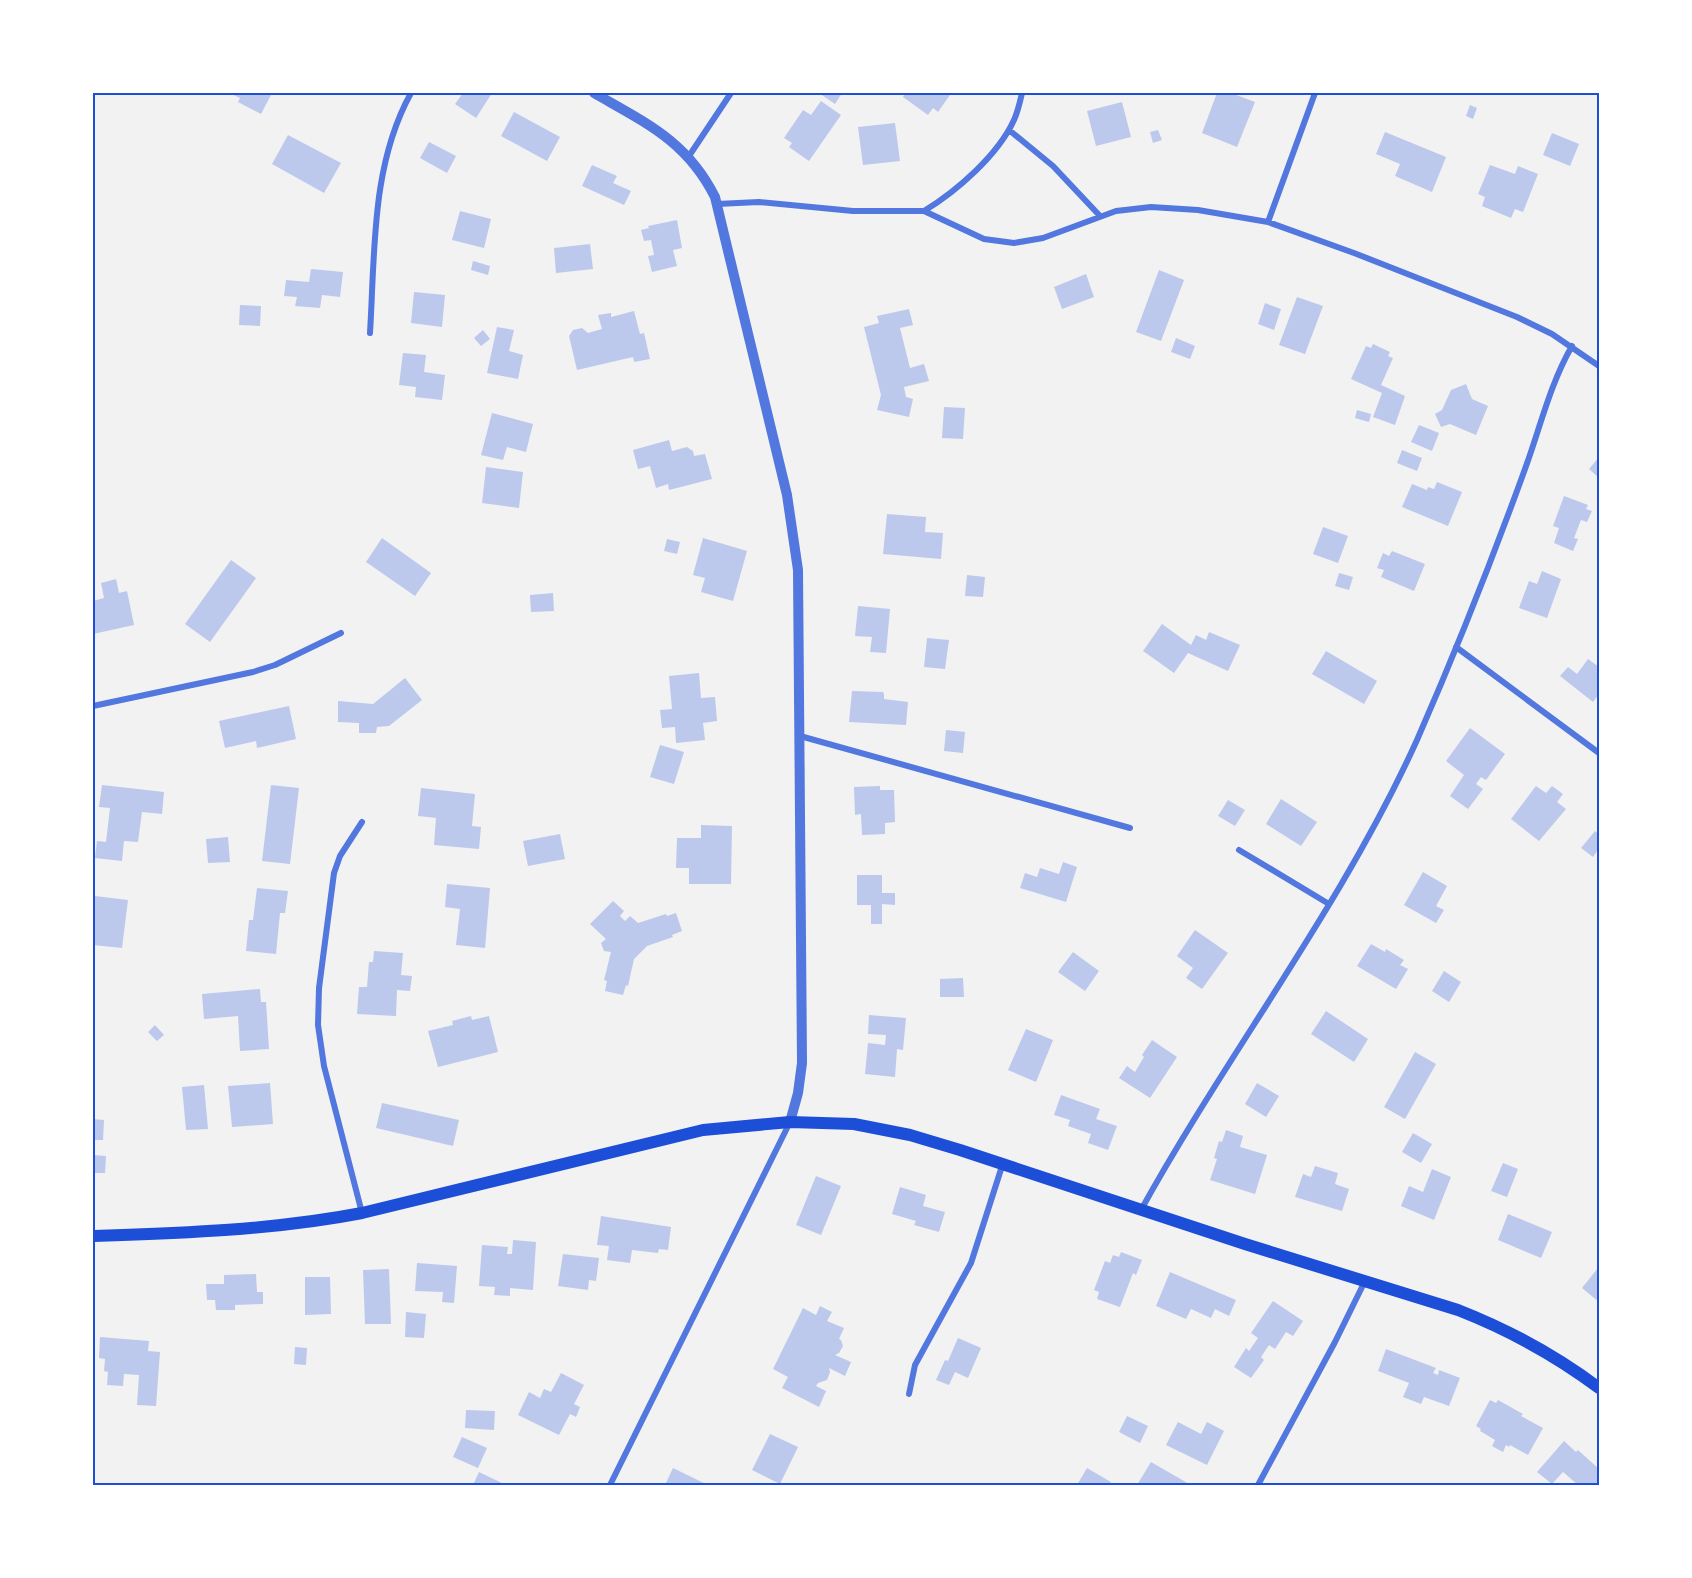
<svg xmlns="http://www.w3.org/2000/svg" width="1692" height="1578" viewBox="0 0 1692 1578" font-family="Roboto,sans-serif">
<rect width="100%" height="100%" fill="#f2f2f2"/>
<path fill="#bdc9ec" d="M229,93H272L261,114L238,102L240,98Z
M463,93H492L476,118L455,104Z
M819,93H842L835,104Z
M905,93H947L950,95L938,112L933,108L928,115L903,97Z
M1217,93H1231L1255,102L1237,147L1202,133Z
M821,101L841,115L809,161L789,147L792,143L784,138L803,110L811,115Z
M1122,102L1131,137L1096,146L1087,111Z
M1470,105L1477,108L1473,119L1466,116Z
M514,112L560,137L547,161L501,136Z
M895,123L900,161L863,165L858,127Z
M1158,130L1162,140L1153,143L1150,132Z
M1385,132L1446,157L1432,192L1395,176L1400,164L1376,154Z
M1552,133L1579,144L1570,166L1543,155Z
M288,135L341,163L324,193L272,164Z
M429,142L456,156L447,173L420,158Z
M592,165L617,176L613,183L631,191L624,205L582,186Z
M1490,165L1515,174L1518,166L1538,174L1523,212L1515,209L1511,218L1482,206L1485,197L1478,194Z
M460,211L491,219L484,248L452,240Z
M677,220L682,248L673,250L677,266L652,272L648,256L654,255L651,240L644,241L641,230L649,228L648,226Z
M590,244L593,269L556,273L554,248Z
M473,261L490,266L488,275L471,270Z
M311,269L343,272L340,297L322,295L320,308L295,306L297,297L284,296L286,280L309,282Z
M1159,270L1184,280L1161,341L1136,332Z
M1086,274L1094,297L1062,309L1054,287Z
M414,292L445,295L442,327L411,323Z
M1297,297L1323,306L1305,354L1279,345Z
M1265,303L1281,309L1274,330L1258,324Z
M240,305L261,306L260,326L239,325Z
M909,309L913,325L900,328L910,368L924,364L929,381L904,387L906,397L913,399L909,417L877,410L881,395L864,327L879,323L877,316Z
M634,311L640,334L644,333L650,359L634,362L633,357L577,370L569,336L573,330L582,328L588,333L602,329L598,315L611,313V317Z
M497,327L514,330L509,351L523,355L518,379L487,373Z
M483,330L490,339L481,346L474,338Z
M1176,338L1195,346L1190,359L1171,352Z
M1373,344L1390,352L1388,356L1393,358L1381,385L1405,396L1395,425L1373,417L1382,393L1351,379L1366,346L1371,348Z
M403,353L426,355L424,372L445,375L442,400L415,397L416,387L399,385Z
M1466,384L1472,399L1488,406L1476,435L1450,424L1441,427L1435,414L1442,410L1451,390Z
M944,407L965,408L963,439L942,438Z
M1357,410L1371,414L1369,422L1355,418Z
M492,413L533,424L526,452L507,447L503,460L481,455Z
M1419,425L1439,433L1432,451L1411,442Z
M669,440L672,451L687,447L693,451L694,456L705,454L712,479L669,490L668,484L656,488L650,466L638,469L633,450Z
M1402,450L1422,458L1417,471L1397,463Z
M1599,457V478L1589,469Z
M486,467L523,472L519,508L482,503Z
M1437,482L1462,492L1448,526L1402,507L1412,484L1427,490L1428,487L1434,489Z
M1564,496L1588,505L1586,509L1592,511L1587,522L1581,520L1574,538L1578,539L1573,551L1554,543L1559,528L1553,526Z
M887,514L926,517L925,532L943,533L941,559L883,554Z
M1323,527L1348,536L1338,563L1313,554Z
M382,538L431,573L415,596L366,562Z
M703,538L747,551L733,601L701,592L705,578L693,575Z
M667,539L680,542L677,554L664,551Z
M1392,551L1425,564L1414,591L1381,577L1384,570L1377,568L1383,553L1389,556Z
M231,560L256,578L210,642L185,624Z
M1542,571L1561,579L1547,618L1519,608L1529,581L1537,584Z
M1339,573L1353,577L1349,590L1335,586Z
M967,575L985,577L983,597L965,596Z
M116,579L119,593L127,591L134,625L93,634V601L104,598L101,583Z
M553,593L554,611L531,612L530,595Z
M858,606L890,609L886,653L870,652L872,637L855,636Z
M1162,624L1191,645L1196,635L1206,640L1209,632L1240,645L1228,671L1188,653L1174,673L1143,651Z
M927,638L949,640L945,669L924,667Z
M1326,651L1377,681L1364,704L1312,674Z
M1588,659L1599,667V694L1593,702L1560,676L1568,667L1577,674Z
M699,673L701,698L715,697L717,721L703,723L705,740L676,743L675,727L662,728L660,710L672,709L669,676Z
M405,678L422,700L389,726L377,727L376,733H359V723L338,722V701L373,704Z
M852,691L883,692L884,694V699L908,702L906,725L849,722Z
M289,706L296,739L257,748L256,741L225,748L219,721Z
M1470,728L1505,754L1486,780L1481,777L1476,784L1483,789L1468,809L1450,796L1464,775L1446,761Z
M946,730L965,732L963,753L944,751Z
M660,745L684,752L674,784L650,777Z
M102,785L164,792L162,814L142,812L138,842L124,841L122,861L95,858L97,841L106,842L110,808L99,807Z
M271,785L299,788L290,864L262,861Z
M880,786V790H894L895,822L885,823V834L862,835L861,814L855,815L854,787Z
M1536,786L1546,793L1552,786L1563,794L1557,802L1566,809L1539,841L1511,819Z
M421,788L475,794L472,826L481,827L479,849L434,845L436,818L418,816Z
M1281,799L1317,822L1301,846L1266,824Z
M1228,800L1245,810L1235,826L1218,816Z
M701,825L732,826L731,884H689V868H676L677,838H701Z
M1595,831L1599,834V852L1597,851L1593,857L1581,848Z
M560,834L565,859L528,866L523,841Z
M228,837L230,862L208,863L206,839Z
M1063,862L1077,867L1066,902L1020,888L1025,873L1037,877L1040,868L1059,874Z
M1423,872L1447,886L1436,906L1444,910L1436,923L1404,905Z
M857,875H882V893H895V905L882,904V924H871V905H857Z
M447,884L490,888L485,948L456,945L460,909L445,907Z
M257,888L288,891L285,913H280L276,954L246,951L249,920H253Z
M95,896L128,900L122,948L93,945Z
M613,901L624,911L620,916L625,921L630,916L638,923L666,914L667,916L676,913L682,931L672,935L673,937L647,946L634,959L628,986L626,985L623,995L605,991L607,981L604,980L611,952L604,951L601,943L606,939L590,924Z
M1195,930L1228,953L1202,989L1186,978L1193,968L1177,956Z
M1371,944L1385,952L1386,949L1404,960L1400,965L1408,969L1396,989L1357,966Z
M374,951L403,953L401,975L412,976L410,991L397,990L396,1016L357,1014L359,987H367L369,962H373Z
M1073,952L1099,971L1085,991L1058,972Z
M1444,971L1461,982L1449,1002L1432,991Z
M963,978L964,997H940V979Z
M260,989L261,1002H266L269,1049L240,1051L238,1016L204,1019L202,994Z
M1326,1011L1368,1039L1354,1062L1311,1034Z
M869,1015L906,1018L903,1050L897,1049L895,1077L865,1074L868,1043L885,1045L886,1035L868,1034Z
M471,1016L472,1020L489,1016L498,1052L438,1067L428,1031L453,1025L452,1021Z
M155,1025L164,1035L157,1041L148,1032Z
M1026,1029L1053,1040L1036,1082L1008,1070Z
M1152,1040L1177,1057L1150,1098L1119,1078L1127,1066L1135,1072L1144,1057L1142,1055Z
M1415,1052L1436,1064L1405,1119L1384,1107Z
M270,1083L273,1124L232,1127L228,1086Z
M1257,1083L1279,1096L1266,1117L1245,1104Z
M204,1085L208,1129L186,1130L182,1087Z
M1061,1095L1100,1109L1096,1119L1117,1126L1108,1150L1088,1143L1091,1134L1068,1126L1070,1120L1054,1115Z
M382,1103L459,1120L453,1146L376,1128Z
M93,1119L104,1120L103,1140H93Z
M1226,1130L1243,1136L1240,1147L1267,1155L1255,1194L1210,1180L1217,1159L1214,1158L1219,1141L1222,1142Z
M1413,1133L1432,1144L1421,1163L1402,1152Z
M93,1155L106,1156L105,1173H93Z
M1503,1163L1518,1169L1507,1197L1491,1191Z
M1315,1166L1338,1173L1335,1184L1349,1189L1342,1211L1295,1197L1303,1174L1311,1177Z
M1432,1169L1451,1177L1434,1220L1401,1206L1409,1186L1423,1192Z
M816,1176L841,1186L821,1235L796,1225Z
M900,1187L926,1195L923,1206L945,1212L939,1232L914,1225L916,1221L892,1214Z
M1508,1214L1552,1232L1541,1258L1498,1240Z
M601,1216L671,1227L668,1250L659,1249L658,1253L632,1250L630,1263L607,1260L609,1246L597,1245Z
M513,1240L536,1242L533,1290L510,1288V1296L494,1295L495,1287L479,1286L482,1245L508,1247L507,1254H512Z
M1121,1252L1142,1260L1136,1275L1133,1273L1120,1307L1097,1299L1099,1292L1094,1290L1105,1261L1110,1263L1113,1255L1119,1257Z
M563,1254L599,1258L596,1281L589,1280L588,1290L558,1286Z
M417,1263L457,1266L454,1303L442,1302L443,1292L415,1291Z
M1598,1268L1599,1269V1302L1582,1288Z
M389,1269L391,1324H365L363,1270Z
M1170,1272L1236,1300L1229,1316L1215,1309L1211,1318L1191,1309L1186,1319L1156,1306Z
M256,1274L257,1292H263V1304L235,1305V1310H216L215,1300H207L206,1284H224V1275Z
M305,1277H330L331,1314L305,1315Z
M1273,1301L1303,1321L1293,1336L1286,1332L1275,1349L1269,1345L1261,1357L1264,1360L1251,1378L1234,1367L1246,1348L1249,1351L1258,1338L1251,1333Z
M820,1306L832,1312L827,1321L844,1328L839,1339L841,1340L843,1346L839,1353L835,1355L851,1362L845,1376L829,1368L830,1372L827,1380L818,1383L816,1386L826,1391L819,1407L782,1388L788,1377L773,1369L803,1308L816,1315Z
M406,1312L426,1314L424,1338L405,1337Z
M100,1337L149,1341L148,1351L160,1352L156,1406L137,1405L139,1375L124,1374L123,1386L107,1385L108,1372L104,1371L105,1359L99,1358Z
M958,1338L981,1348L968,1378L955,1372L949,1385L936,1380L945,1360L948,1361Z
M295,1347L307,1348L306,1365L294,1364Z
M1386,1349L1436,1368L1433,1373L1438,1375L1439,1370L1460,1378L1449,1406L1424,1397L1421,1404L1403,1397L1409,1383L1378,1371Z
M561,1373L584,1385L574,1404L580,1407L576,1417L570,1414L559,1435L518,1415L529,1392L540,1398L544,1389L551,1392Z
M1490,1400L1496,1403L1498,1400L1523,1414L1521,1416L1543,1428L1528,1455L1510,1445L1509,1447L1506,1445L1503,1452L1492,1446L1495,1440L1480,1431L1481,1429L1476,1426Z
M466,1410L495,1411L494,1430L465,1428Z
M1127,1416L1148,1426L1140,1443L1119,1432Z
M1178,1422L1201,1434L1207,1422L1224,1431L1207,1465L1166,1445Z
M770,1434L798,1447L780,1484L752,1470Z
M462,1437L487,1448L478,1468L453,1457Z
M1564,1441L1576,1452L1578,1450L1599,1469V1485H1578L1563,1472L1552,1484L1537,1472Z
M1151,1462L1191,1485H1137Z
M673,1468L708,1485H665Z
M1087,1468L1111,1482L1109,1485H1077Z
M479,1472L506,1485H473Z"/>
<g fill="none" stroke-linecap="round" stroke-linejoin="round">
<path stroke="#5277de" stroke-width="6" d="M1009,130L1053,166L1100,216
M689,156L731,93
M717,204L759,202L853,211H924L984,239L1014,243L1043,238L1116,211L1151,207L1198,210L1268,222L1354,253L1517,317L1552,334L1599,366
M924,211C957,191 998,155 1014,120C1018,111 1020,102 1022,93
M1268,222L1315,93
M370,333C375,252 371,165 411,93
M1456,647L1599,753
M93,706L253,672L275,665L341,633
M800,736L1130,828
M1239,850L1329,904
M1141,1210C1229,1051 1342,906 1417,740C1456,651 1492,560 1525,469C1540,428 1550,384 1572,346
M362,1213L324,1066L318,1025L319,988L334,873L340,856L362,822
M909,1394L915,1365L971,1263L1003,1163
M610,1485L790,1122
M1258,1485L1335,1342L1365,1281"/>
<path stroke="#5277de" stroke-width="10" d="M594,93C646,123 687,141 715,197L787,495L798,570L802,1063L798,1093L790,1122"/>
<path stroke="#1d4ed8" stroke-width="12" d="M93,1236C183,1233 274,1230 362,1213L703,1130L790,1122L854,1124L910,1135L960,1150L1245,1244L1458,1310C1509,1330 1555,1355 1599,1388"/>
</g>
<rect width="1692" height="1578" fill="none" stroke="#ffffff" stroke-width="189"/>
<rect x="94" y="94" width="1504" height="1390" fill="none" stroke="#1d4ed8" stroke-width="2"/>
</svg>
